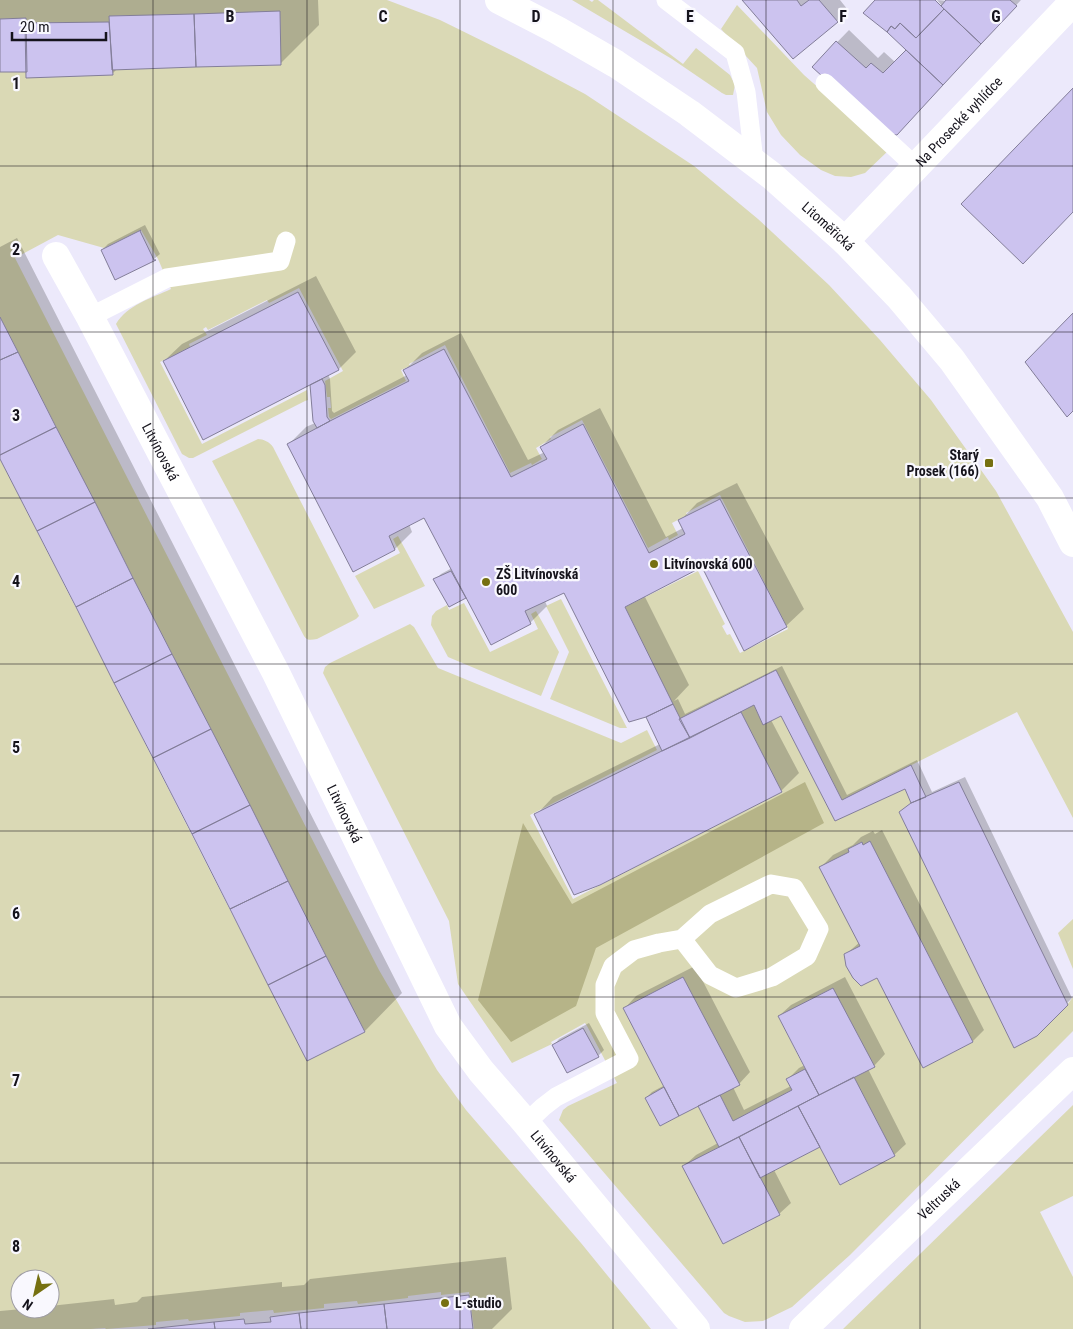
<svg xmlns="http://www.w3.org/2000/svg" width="1073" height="1329" viewBox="0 0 1073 1329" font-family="'Roboto Condensed',sans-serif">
<rect width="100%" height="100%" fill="#ece9fb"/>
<path fill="#dad9b5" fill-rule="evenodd" d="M0,0H387L440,20L517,58L585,94L694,166L758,219L829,285L880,340L931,400L996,491L1073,632V818L1017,712L842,800L776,670L679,719L625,607L698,571L725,624L722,626L727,635L730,634L740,653L788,629L720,495L686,513L687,515L672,523L678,535L669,540L668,537L648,548L582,420L550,437L551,439L536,448L542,459L532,465L531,463L510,473L445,345L409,364L410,366L401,370L406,381L331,419L329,417L328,408H331L330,397H327L325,381L343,371L299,288L269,303L267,300L208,330L206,327L203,329L207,335L189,344L190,347L160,362L202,444L307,390L308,400L305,401L193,458H189L182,454L116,324C127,305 152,298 171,289L158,259L141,230L104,248L58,235L15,258L379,970L437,1070L466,1110L581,1243L651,1329H474L469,1292L441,1295V1292L408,1296V1298L358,1304L357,1301L324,1304V1308L274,1313L273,1310L240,1313V1316L189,1321L188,1319L156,1322V1325L106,1329L105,1328L91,1329H0V459L307,1061L365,1032L0,317V72L281,65L280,12L110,16L109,22L25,23V18L0,19ZM20,1279H50V1309H20Z
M572,0H589L592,2L594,0H598L683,64L696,48L730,75L735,85L733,95H726L722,93L672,59Z
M737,5L804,75L889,150L865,173L851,177L835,176L821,170L800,155L781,135L767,112L757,68L721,29Z
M258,439C263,439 270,442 273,447L359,616L356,619L317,639C311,640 307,641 304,636L239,511L212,461Z
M398,536L425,586L374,609L355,576L400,553L393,539Z
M561,599L627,728H620L550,699L569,652L546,606Z
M464,603L490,652L538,629L531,614L536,611L559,652L541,696L448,657L431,625L432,616L436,611L447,605L449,610Z
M410,624L414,627L438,668L621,743L647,730L657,750L530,815L573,899L782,792L741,712L754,705L763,725L781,716L835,821L905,789L911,803L899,812L1014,1048C1037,1037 1058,1018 1073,997V1031L850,1255L792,1307L763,1321L745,1322L729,1316L724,1313L559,1120L563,1110L568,1106L617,1083L587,1026L585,1023L551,1042L552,1044L512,1063L458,984L449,921L323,673L325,667L330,663ZM870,841L973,1042L923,1068L877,978L861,986C851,977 847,967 844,954L860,946L849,852L848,849L861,842L863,845ZM683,977L739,1085L720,1095L733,1121L792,1090L786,1079L805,1069L778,1016L833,988L874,1067L854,1077L895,1156L840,1185L820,1147L760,1178L780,1215L723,1244L683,1166L719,1147L698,1106L660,1126L645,1098L664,1087L623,1008Z
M1073,919V969L1058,933Z
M1073,1105V1196L1040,1212L1073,1277V1329H843Z"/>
<path fill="#b6b488" d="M805,782L824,823L596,948L576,1006L511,1042L478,1000L523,823L572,904Z"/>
<path fill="#0003" d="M0,0H318L319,25L281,63L117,69L112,74L28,70L0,71Z
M743,0H840L848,10L837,21Z
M876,0H933L941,7H942V6L937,0L947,1L948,0H1021L908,121L813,67L849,30L878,58L884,52L895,62L908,50Z
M145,225L160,254L154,259L116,278L102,250L108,244Z
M17,238L402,993L365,1031L308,1060L0,455V247Z
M316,276L356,352L339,369L328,374L330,379L332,411L334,413L407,375L405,370L422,353L461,333L528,460L545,452L541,447L558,430L600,408L666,537L683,528L680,521L697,503L737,483L804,609L786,626L702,565L644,595L689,685L674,701L678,699L685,714L782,666L847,795L917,760L932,792L965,777L1072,998L1036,1035L900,812L912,802L906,788L836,820L782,714L771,720L799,773L782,790L600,884L536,815L553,797L660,744L646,715L564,591L545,601L547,606L530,623L466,595L449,605L435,580L441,574L452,568L425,516L409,524L412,532L395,549L354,570L289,444L306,427L315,423L311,386L316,381L164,361L182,344Z
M882,830L984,1030L973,1041L845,955L860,942L821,867L833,855L853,845L861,837L873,831L875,834Z
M695,966L750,1072L739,1084L733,1087L744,1110L791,1086L788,1079L799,1068L805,1065L779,1016L791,1005L845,977L885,1054L874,1066L868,1069L906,1144L894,1155L821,1146L774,1170L791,1203L779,1214L684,1166L696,1155L718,1143L698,1105L646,1098L652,1092L665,1085L625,1008L636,996Z
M589,1023L604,1050L598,1056L554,1045L559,1039Z
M506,1257L512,1309L492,1329H0V1311L22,1309H50V1306L114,1299L115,1305L137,1302L142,1297L282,1282V1287L304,1285L310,1279Z"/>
<path fill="#ccc3ef" stroke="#837e99" d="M742,0H797L801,6L809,0H819L838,22L793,59Z
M875,0H935L944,9L916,38L900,23L895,29L891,26L887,32L863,13Z
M946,0H1010L1017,6L981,44L941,6Z
M944,9L981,44L943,85L887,32L891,26L895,29L900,23L916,38Z
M280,11L281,65L196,67L194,14Z
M194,14L196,67L112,70L109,16Z
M26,18L27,72H0V19Z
M109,22L113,75L26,78L25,23Z
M836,41L866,68L871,63L883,73L906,50L943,85L897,135L886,134L812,67Z
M1073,88V212L1023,264L961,204Z
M141,230L140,231L154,260H156L115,280L101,250Z
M298,292L339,370L203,440L163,361Z
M1073,313V411L1067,417L1025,362Z
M0,317L18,352L0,360Z
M444,349L511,477L547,459L540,447L583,424L649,553L685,534L678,520L720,499L787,627L744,651L702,567L625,607L673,704L646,717L629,722L564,593L525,611L531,624L491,645L424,518L389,536L395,550L353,572L287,444L330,421L409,381L403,370Z
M18,352L56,427L0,455V360Z
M322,379L325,385L327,417L330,421L317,428L313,421L310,385Z
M56,427L95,502L37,531L0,459V455Z
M95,502L133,578L76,607L37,531Z
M451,571L466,598L449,607L433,579Z
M133,578L172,654L114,683L76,607Z
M172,654L211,729L153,758L114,683Z
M776,670L842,800L911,765L926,797L911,803L905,789L835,821L781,716L763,725L754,705L690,738L679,719Z
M673,704L690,738L662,751L646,717Z
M741,712L782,792L600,885L574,895L534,814Z
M211,729L250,805L192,834L153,758Z
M959,782L1068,1005L1037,1036L1014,1048L899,812L911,803Z
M250,805L288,881L230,909L192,834Z
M870,841L973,1042L923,1068L877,978L861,986L853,978L846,966L844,954L860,946L819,867L849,852L848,849L862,842L863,845Z
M288,881L326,956L268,985L230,909Z
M326,956L365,1032L307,1061L268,985Z
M683,977L740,1085L679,1116L623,1008Z
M833,988L875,1067L819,1095L778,1016Z
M583,1028L599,1057L567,1073L552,1045Z
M805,1069L819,1095L719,1147L698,1106L720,1095L733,1121L792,1090L786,1079Z
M854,1077L895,1156L840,1185L798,1106Z
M664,1087L679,1116L660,1126L645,1098Z
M798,1106L820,1147L760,1178L739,1137Z
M739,1137L780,1215L723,1244L682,1166Z
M469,1295L473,1329H387L384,1304Z
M384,1304L387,1329H301L299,1313Z
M299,1313L301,1329H215L214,1322L244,1319L245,1324L271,1322L270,1317Z
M214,1322L215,1329H148Z"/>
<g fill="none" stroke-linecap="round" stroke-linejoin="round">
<path stroke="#fff" stroke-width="19" d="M666,0L735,53L746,92L754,161
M825,83L916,167
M90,317L167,278L280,261L286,241
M526,1123L543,1107L556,1097L629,1059L605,1013V985L613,966L634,950L659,943L682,939L710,914L771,884L794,888L819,929L807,956L772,977L736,988L710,975L682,939"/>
<g stroke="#fff" stroke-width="28">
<path id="s1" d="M845,241L1073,2"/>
<path id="s2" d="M56,256L90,317L276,673L448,1026L481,1071L526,1123L696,1329"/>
<path id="s3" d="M803,1329L1073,1071"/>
</g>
<path stroke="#fff" stroke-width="28" id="s4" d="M499,0L557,30L616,64L689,113L772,176L845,241L899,297L952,360L1050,498L1073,543"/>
</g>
<path fill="none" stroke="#15131c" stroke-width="1" stroke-opacity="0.55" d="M153,0V1329M307,0V1329M460,0V1329M613,0V1329M766,0V1329M920,0V1329M0,166H1073M0,332H1073M0,498H1073M0,664H1073M0,831H1073M0,997H1073M0,1163H1073"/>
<g fill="#767011" stroke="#f9f8fe" stroke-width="2">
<rect x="984" y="458" width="10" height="10" rx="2.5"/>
<circle cx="654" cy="564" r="5"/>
<circle cx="486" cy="582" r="5"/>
<circle cx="445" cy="1303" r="5"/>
</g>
<g text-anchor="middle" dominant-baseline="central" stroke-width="4.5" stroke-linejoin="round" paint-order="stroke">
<g font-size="14" fill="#15131c" stroke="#f9f8fe">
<text stroke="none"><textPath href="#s1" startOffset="165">Na Prosecké vyhlídce</textPath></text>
<text stroke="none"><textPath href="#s4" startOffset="401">Litoměřická</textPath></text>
<text stroke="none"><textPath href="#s2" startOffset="222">Litvínovská</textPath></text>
<text stroke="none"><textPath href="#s2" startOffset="628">Litvínovská</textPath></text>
<text stroke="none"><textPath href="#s2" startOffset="1032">Litvínovská</textPath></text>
<text stroke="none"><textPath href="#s3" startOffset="188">Veltruská</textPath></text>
</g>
<g font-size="14" font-weight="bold" fill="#15131c" stroke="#f9f8fe" text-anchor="start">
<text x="979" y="455" text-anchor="end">Starý<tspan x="979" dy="16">Prosek (166)</tspan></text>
<text x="664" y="564">Litvínovská 600</text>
<text x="496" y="574">ZŠ Litvínovská<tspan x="496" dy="16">600</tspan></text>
<text x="455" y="1303">L-studio</text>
</g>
</g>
<g font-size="16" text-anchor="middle" font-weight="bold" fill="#15131c" stroke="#f9f8fe" stroke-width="4.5" stroke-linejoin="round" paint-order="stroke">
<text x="230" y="22">B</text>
<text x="383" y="22">C</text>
<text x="536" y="22">D</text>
<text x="690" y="22">E</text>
<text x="843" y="22">F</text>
<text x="996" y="22">G</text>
<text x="16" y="89">1</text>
<text x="16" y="255">2</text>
<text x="16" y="421">3</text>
<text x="16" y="587">4</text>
<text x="16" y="753">5</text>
<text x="16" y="919">6</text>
<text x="16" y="1086">7</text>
<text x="16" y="1252">8</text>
</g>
<g transform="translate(35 1294) rotate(214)"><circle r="24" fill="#f9f8fe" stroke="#9e9ca4"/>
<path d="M0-4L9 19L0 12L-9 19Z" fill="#767011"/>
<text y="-8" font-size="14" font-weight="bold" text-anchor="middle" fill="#15131c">N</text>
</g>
<path d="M12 32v8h94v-8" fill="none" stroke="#15131c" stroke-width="2.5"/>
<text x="20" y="32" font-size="15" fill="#15131c" stroke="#f9f8fe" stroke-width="4" paint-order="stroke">20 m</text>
</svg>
